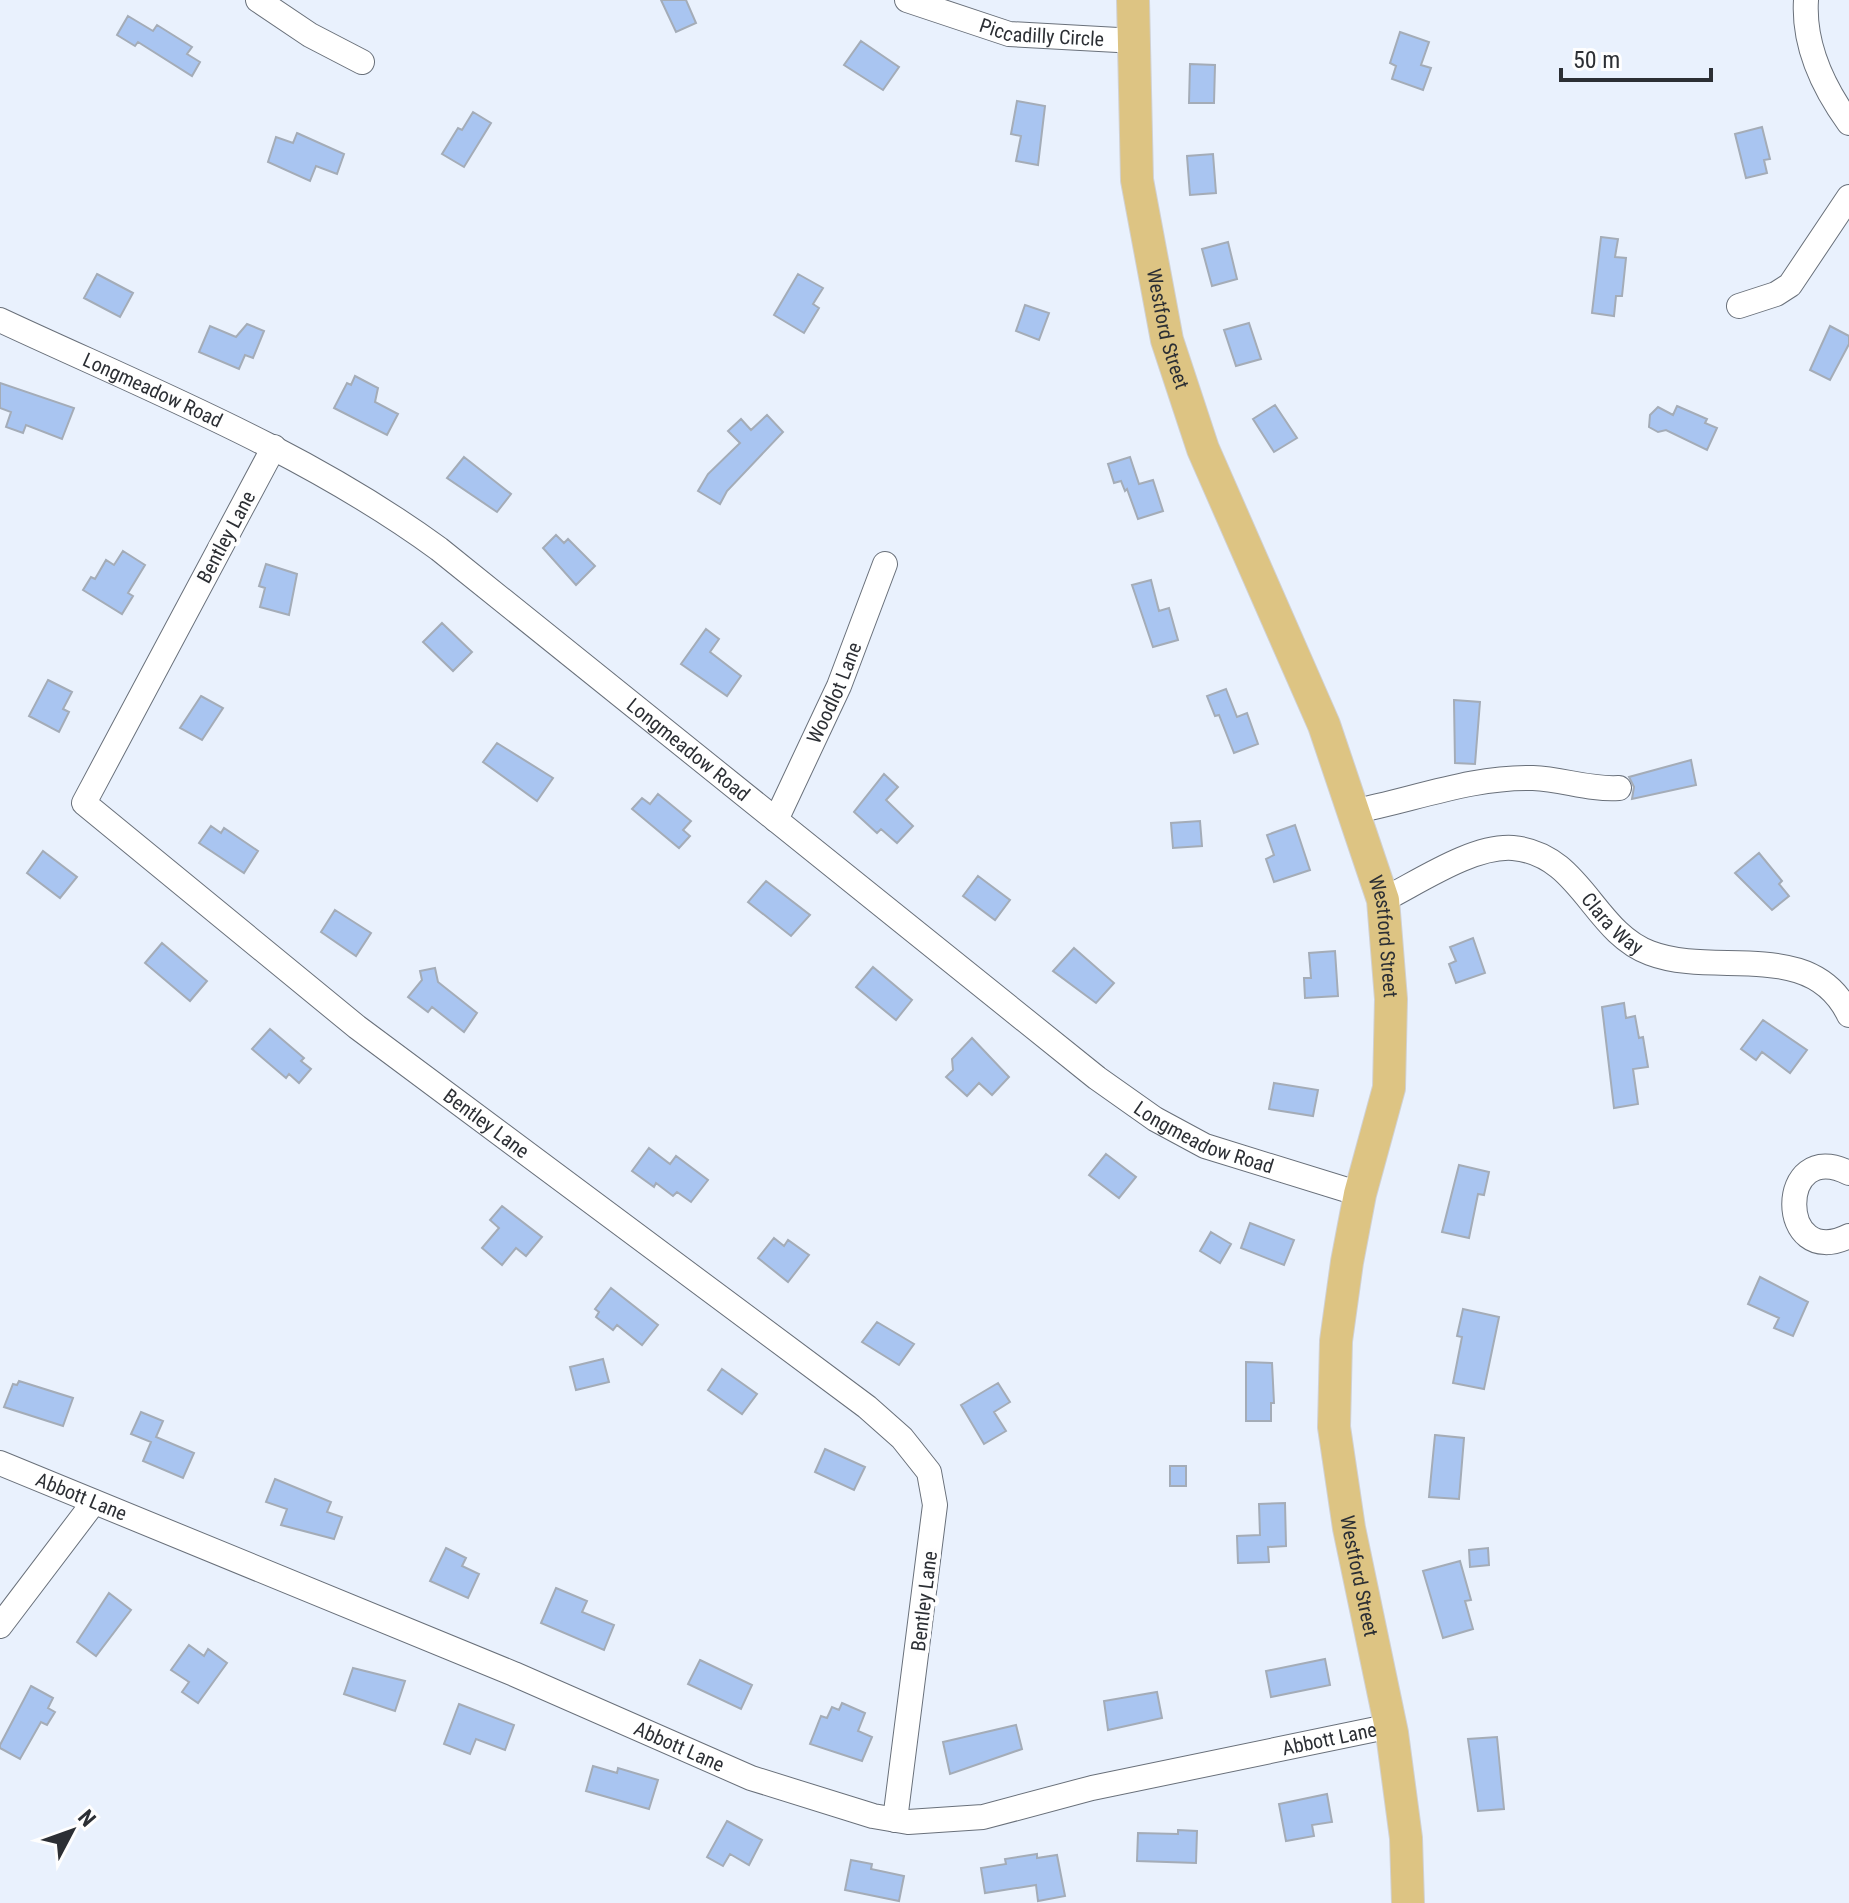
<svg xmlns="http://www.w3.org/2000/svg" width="1849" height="1903" viewBox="0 0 1849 1903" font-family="'Roboto Condensed',sans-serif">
<rect width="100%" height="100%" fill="#e9f1fd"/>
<path fill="#a9c5f1" stroke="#a4acb7" stroke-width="2" d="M661,0H686L696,23L676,32Z
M128,16L153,31L157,25L192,47L187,54L200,62L192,76L138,42L135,46L117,35Z
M1400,32L1429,42L1421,65L1431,68L1423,90L1392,79L1396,66L1390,63Z
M861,41L899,67L883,90L844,65Z
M1190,64L1215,65L1214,103H1189Z
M1017,101L1045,106L1038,165L1016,161L1021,136L1011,134Z
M473,112L491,123L464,167L442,154L458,128L462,130Z
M1762,127L1770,159L1764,160L1767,173L1746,178L1735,134Z
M297,133L344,154L337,174L316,166L310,181L268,162L276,137L293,143Z
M1213,154L1216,193L1190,195L1187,156Z
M1601,237L1618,239L1615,257L1626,258L1622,296H1616L1614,316L1592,313Z
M1228,242L1237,279L1212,286L1202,249Z
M97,274L133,293L120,317L84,298Z
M798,274L823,288L813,304L819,308L804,333L774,315Z
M1025,305L1049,313L1039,340L1016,331Z
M1249,323L1261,359L1236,366L1224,330Z
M247,324L264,331L253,358L245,355L239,369L199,352L210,326L236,337Z
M1830,326L1849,336V344L1830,380L1810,370Z
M355,376L378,388L375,402L398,414L387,435L334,408L347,383L351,385Z
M0,383L74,408L62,439L26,425L23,433L6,427L11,412L0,408Z
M1275,405L1297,438L1274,452L1253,419Z
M1677,406L1707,419L1705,423L1717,428L1707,450L1666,430L1658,432L1649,427L1650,415L1658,407L1673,415Z
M767,415L783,432L727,491L720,504L698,491L708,474L740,443L728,431L741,419L751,430Z
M464,457L511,494L497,512L447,478Z
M1130,457L1139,484L1153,480L1163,511L1138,519L1127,489L1125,491L1121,481L1114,483L1108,464Z
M556,535L564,543L568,539L595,566L576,585L543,548Z
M123,551L145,565L128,593L133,596L122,614L83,590L91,577L95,579L106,560L114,565Z
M266,564L297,574L289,615L260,607L265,588L259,586Z
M1151,580L1159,611L1169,608L1178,640L1153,647L1132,585Z
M442,623L472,652L453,671L423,642Z
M706,629L719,639L710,652L741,676L727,696L681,664Z
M48,680L72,692L63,709L69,712L59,732L29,716Z
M1226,689L1237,717L1247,713L1258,744L1234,753L1219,715L1215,716L1207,696Z
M201,696L223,708L202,740L180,728Z
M1454,700L1480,702L1475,764L1455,763Z
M497,743L553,778L537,801L483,762Z
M1691,760L1696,785L1632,799L1634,787L1629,777Z
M884,774L898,787L886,800L913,826L897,843L881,829L877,833L854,812Z
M658,794L691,821L683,830L690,836L679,848L632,809L642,798L650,804Z
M1200,821L1202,846L1173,848L1171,823Z
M1295,825L1310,870L1274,882L1266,859L1274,855L1267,835Z
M211,826L221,833L224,828L258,851L244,873L199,843Z
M43,851L77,877L60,898L27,873Z
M1759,853L1782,881L1779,884L1789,896L1772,910L1735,873Z
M978,876L1010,900L995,920L963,896Z
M766,881L810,915L791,936L748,902Z
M335,910L371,933L356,956L321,932Z
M1473,938L1485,973L1456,983L1449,964L1456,961L1450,947Z
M162,943L207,981L190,1001L145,963Z
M1074,948L1114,983L1096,1003L1053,971Z
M1335,951L1338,996L1305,998L1304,978H1311L1309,953Z
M873,967L912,1000L896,1020L856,987Z
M435,968L438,982L477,1013L464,1032L432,1007L428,1012L408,997L422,980L420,971Z
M1624,1003L1626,1018L1635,1016L1639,1038L1643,1037L1648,1067L1633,1069L1638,1104L1614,1108L1602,1007Z
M1763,1020L1807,1050L1790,1073L1762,1052L1756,1060L1741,1049Z
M270,1029L304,1058L301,1061L311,1069L299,1083L289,1074L286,1078L252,1049Z
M972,1038L1009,1077L992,1095L979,1083L967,1096L946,1077L953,1070L952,1059Z
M1274,1083L1318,1090L1313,1116L1269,1109Z
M649,1148L670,1164L676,1156L708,1180L691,1202L677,1192L673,1196L656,1183L654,1187L632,1171Z
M1106,1154L1136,1177L1119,1198L1089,1175Z
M1459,1165L1489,1172L1484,1195L1478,1194L1469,1238L1442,1232Z
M502,1206L542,1237L526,1256L516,1248L502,1265L482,1248L499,1228L490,1220Z
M1250,1223L1294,1240L1284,1265L1241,1248Z
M1211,1232L1231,1244L1220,1263L1200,1251Z
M774,1238L784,1246L788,1240L809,1255L788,1282L758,1258Z
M1760,1277L1808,1302L1793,1336L1774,1328L1779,1318L1748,1304Z
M611,1288L658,1325L642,1345L617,1325L613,1330L596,1317L599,1312L595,1309Z
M1463,1309L1499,1317L1484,1389L1453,1383L1462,1337L1457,1336Z
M877,1322L914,1344L899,1365L862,1342Z
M603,1359L609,1382L576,1390L570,1367Z
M1246,1362L1272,1363L1274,1403H1271V1421H1246Z
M722,1369L757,1394L742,1414L708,1390Z
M19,1381L73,1398L63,1426L4,1407L13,1384L17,1385Z
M998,1383L1010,1402L994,1412L1006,1431L984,1444L961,1405Z
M141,1412L163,1421L156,1437L194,1453L183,1478L143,1461L151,1442L131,1434Z
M1435,1435L1464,1438L1459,1499L1429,1497Z
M825,1449L865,1467L854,1490L815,1472Z
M1170,1466H1186V1486H1170Z
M275,1479L331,1502L327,1512L342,1517L334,1539L281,1525L287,1509L266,1502Z
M1285,1503L1286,1546L1268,1547L1269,1562L1238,1563L1237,1536L1260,1535L1259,1504Z
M446,1548L466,1558L462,1566L479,1574L468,1598L430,1581Z
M1488,1548L1489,1565L1470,1567L1469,1550Z
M1460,1561L1471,1600L1465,1601L1473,1629L1443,1638L1423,1571Z
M556,1588L587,1601L582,1612L614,1625L604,1650L541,1623Z
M109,1593L131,1610L96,1656L77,1642Z
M189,1645L204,1656L208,1649L227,1663L198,1703L182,1692L189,1682L171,1670Z
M1325,1659L1330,1685L1271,1697L1266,1671Z
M700,1660L752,1685L741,1709L688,1684Z
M353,1668L405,1681L395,1711L344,1694Z
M31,1686L53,1698L48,1708L55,1712L47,1725L41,1722L20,1759L0,1748V1745Z
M1157,1692L1162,1718L1108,1730L1104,1701Z
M842,1703L865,1713L858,1731L872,1737L862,1761L810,1744L821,1716L827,1718L832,1707L839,1710Z
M459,1704L514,1725L505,1750L476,1739L470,1754L444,1744Z
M1016,1725L1022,1749L950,1774L943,1742Z
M1497,1737L1504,1809L1478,1811L1468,1739Z
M593,1766L617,1773L618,1768L658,1780L649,1809L586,1791Z
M1327,1794L1332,1822L1312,1825L1314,1836L1286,1841L1279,1804Z
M727,1821L762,1840L749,1865L730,1854L723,1866L707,1857Z
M1178,1830L1197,1831L1196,1863L1137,1861L1138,1833L1178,1834Z
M1037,1854V1858L1057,1855L1065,1896L1038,1901L1036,1885L985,1893L981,1868L1006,1864L1005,1859Z
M851,1860L872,1864L871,1869L904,1876L899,1901L845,1890Z"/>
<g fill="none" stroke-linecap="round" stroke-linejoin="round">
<g stroke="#69707a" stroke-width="26">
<g id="minor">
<path d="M258,0L310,35L362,62"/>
<path id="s1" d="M907,0L1009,34L1136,41"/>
<path d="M1806,0C1803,46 1823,87 1849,123"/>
<path d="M1739,306L1776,294L1790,285L1849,197"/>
<path id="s2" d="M0,320C150,390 305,451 439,549L1097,1078L1155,1119L1205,1146L1360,1194"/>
<path id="s3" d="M274,447L84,803L357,1027L867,1407L902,1438L929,1472L935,1505L895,1820"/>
<path d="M1356,811C1412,800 1475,776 1533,778C1563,779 1589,790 1619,788"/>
<path id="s4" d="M776,820L839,686L885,564"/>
<path id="s5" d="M1383,900C1419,882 1473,845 1513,848C1581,854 1593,932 1650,953C1715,978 1812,937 1849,1015"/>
<path d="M1849,1173C1776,1136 1776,1272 1849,1236"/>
<path id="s6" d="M0,1463L514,1674L751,1778L873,1816L908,1822L983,1817L1092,1788L1391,1726"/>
<path d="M0,1626L94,1502"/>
</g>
</g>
<g stroke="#d1d1d2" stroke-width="34">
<g id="major">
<path id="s7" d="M1133,0L1137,180L1167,340L1203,449L1324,725L1383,900L1391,999L1389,1088L1360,1194L1347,1262L1336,1341L1334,1427L1349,1528L1392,1733L1406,1838L1408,1903"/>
</g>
</g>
<use href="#minor" stroke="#fff" stroke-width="24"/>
<use href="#major" stroke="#ddc483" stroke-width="32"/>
</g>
<g text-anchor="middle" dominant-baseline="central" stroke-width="8" stroke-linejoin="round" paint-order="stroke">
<g font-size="20" fill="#2c2f34" stroke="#fefefe">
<text stroke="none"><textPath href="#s1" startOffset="140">Piccadilly Circle</textPath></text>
<text stroke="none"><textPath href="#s7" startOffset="332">Westford Street</textPath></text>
<text stroke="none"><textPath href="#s2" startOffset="168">Longmeadow Road</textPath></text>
<text transform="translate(226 537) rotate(-62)">Bentley Lane</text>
<text stroke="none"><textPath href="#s4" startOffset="140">Woodlot Lane</textPath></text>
<text stroke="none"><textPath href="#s2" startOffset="816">Longmeadow Road</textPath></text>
<text stroke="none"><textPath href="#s5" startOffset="270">Clara Way</textPath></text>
<text stroke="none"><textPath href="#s7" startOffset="980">Westford Street</textPath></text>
<text stroke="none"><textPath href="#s3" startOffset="918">Bentley Lane</textPath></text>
<text stroke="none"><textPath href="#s2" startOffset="1464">Longmeadow Road</textPath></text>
<text stroke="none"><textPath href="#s6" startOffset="88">Abbott Lane</textPath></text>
<text stroke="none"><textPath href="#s7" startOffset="1628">Westford Street</textPath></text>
<text transform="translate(924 1601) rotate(-83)">Bentley Lane</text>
<text stroke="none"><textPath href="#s6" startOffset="1408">Abbott Lane</textPath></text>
<text stroke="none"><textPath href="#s6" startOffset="736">Abbott Lane</textPath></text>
</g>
</g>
<g transform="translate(72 1831) rotate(49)" stroke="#fefefe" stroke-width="6" paint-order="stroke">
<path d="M0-6L14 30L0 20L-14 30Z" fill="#2c2f34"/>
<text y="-12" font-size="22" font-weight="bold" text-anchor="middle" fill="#2c2f34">N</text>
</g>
<path d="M1561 68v12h150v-12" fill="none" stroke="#2c2f34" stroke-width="4"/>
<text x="1573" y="68" font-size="24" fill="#2c2f34" stroke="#fefefe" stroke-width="6" paint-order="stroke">50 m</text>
</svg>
